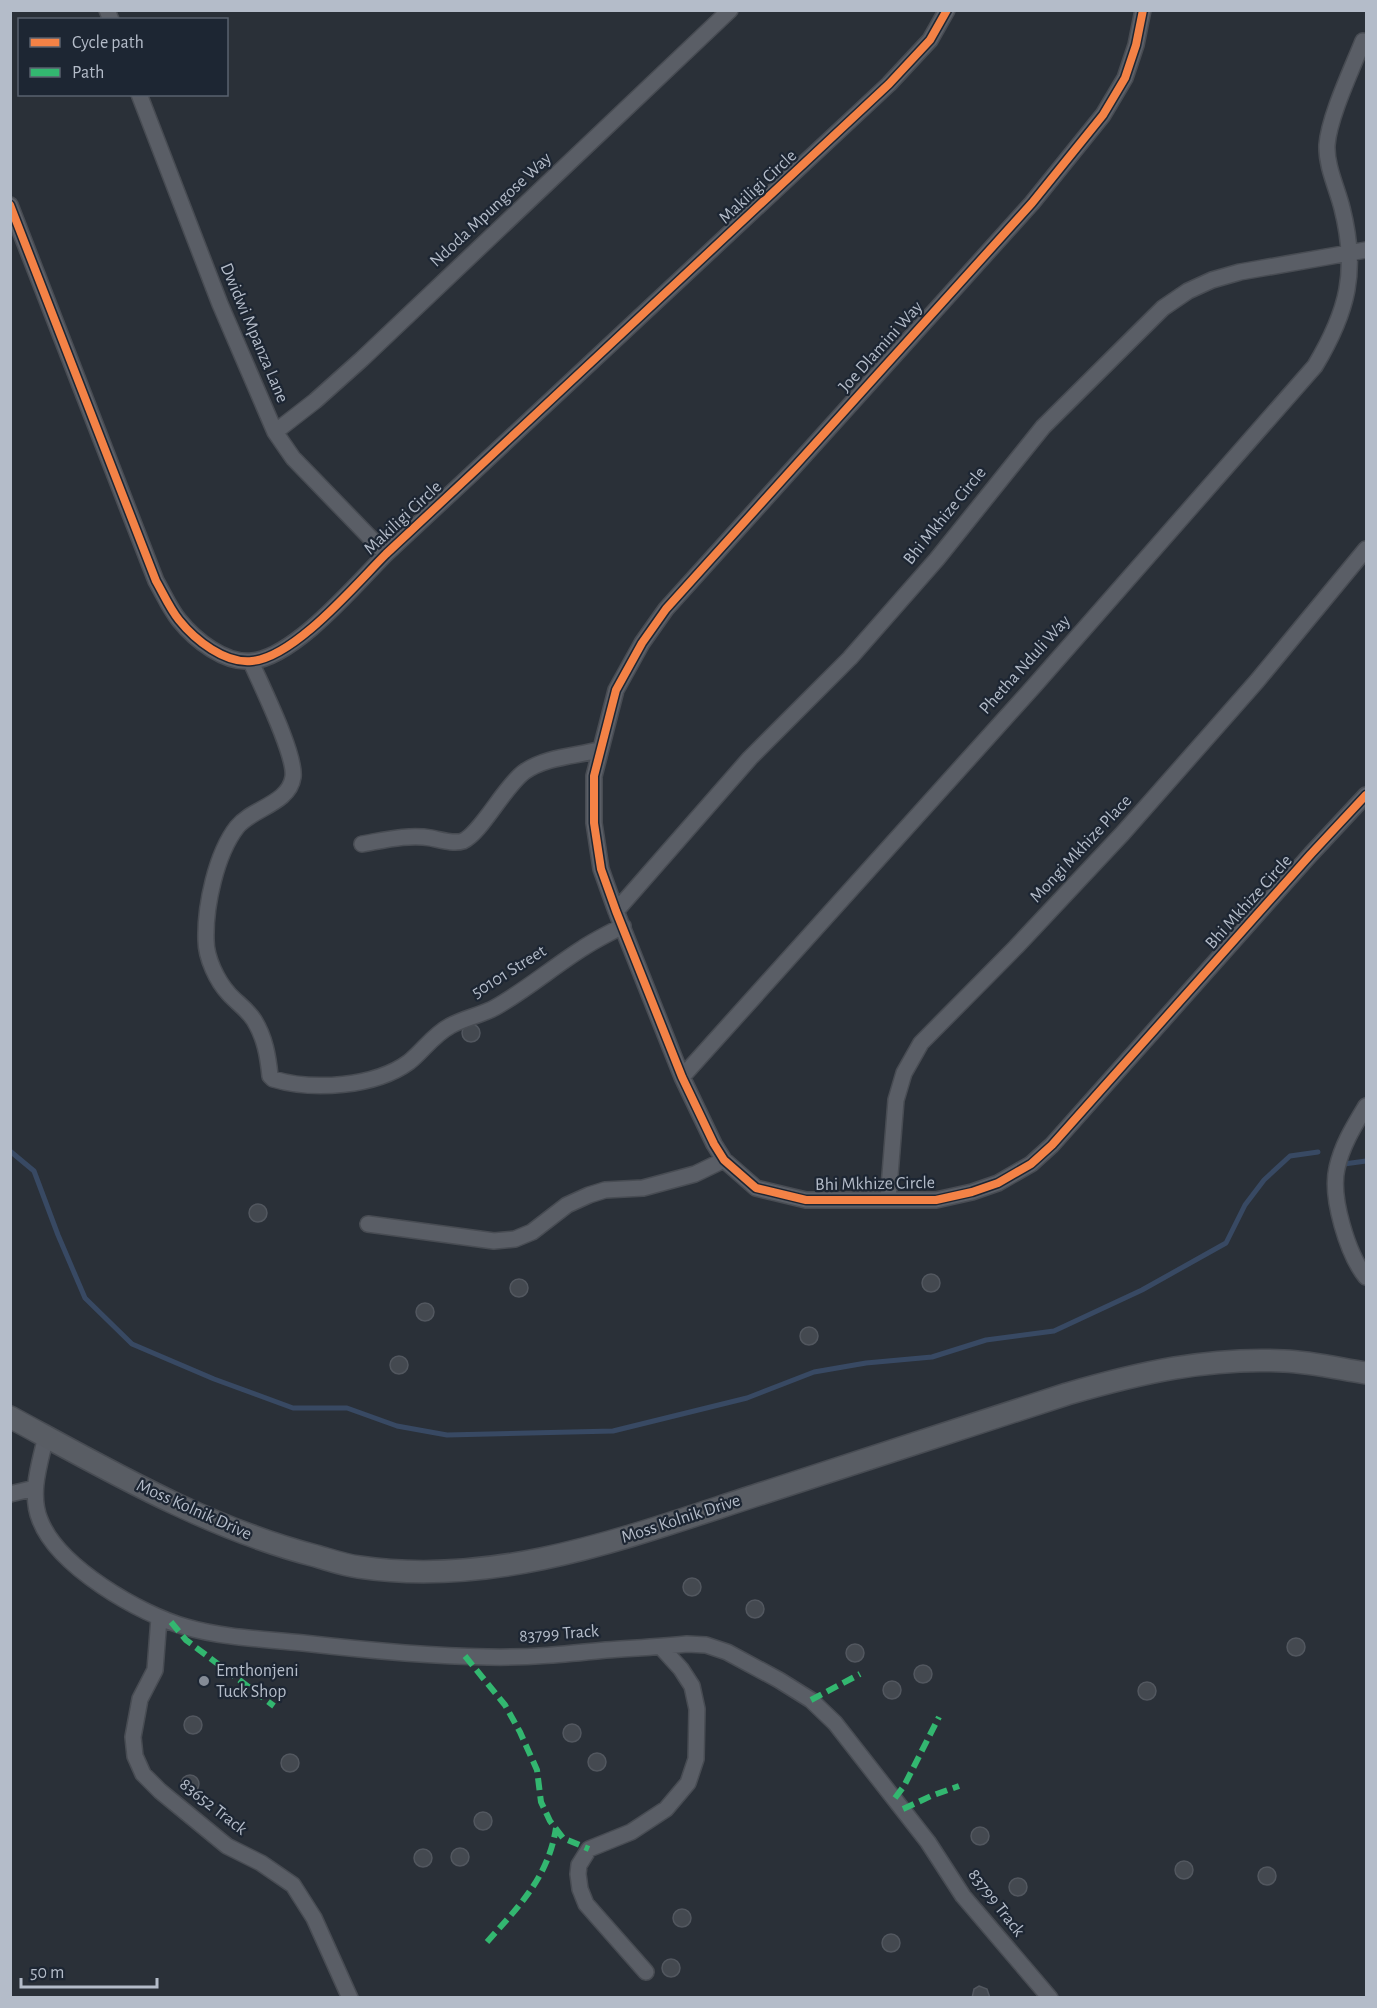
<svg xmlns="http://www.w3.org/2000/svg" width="1377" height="2008" viewBox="0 0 1377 2008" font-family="'Alegreya Sans',sans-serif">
<rect width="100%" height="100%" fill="#2a3038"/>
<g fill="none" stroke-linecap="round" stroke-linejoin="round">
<path stroke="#384963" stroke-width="5" d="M10,1151L34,1171L58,1235L85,1298L132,1344L214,1379L293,1408H347L397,1426L447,1435L613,1431L747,1398L814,1372L866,1363L932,1357L986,1340L1054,1331L1142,1290L1226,1243L1245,1205L1264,1180L1290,1156L1318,1152
M1344,1164L1366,1161"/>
</g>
<path fill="#444950" stroke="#52575f" stroke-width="1.5" d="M462 1033a9 9 0 1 1 18 0a9 9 0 1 1-18 0Z
M249 1213a9 9 0 1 1 18 0a9 9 0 1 1-18 0Z
M922 1283a9 9 0 1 1 18 0a9 9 0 1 1-18 0Z
M510 1288a9 9 0 1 1 18 0a9 9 0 1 1-18 0Z
M416 1312a9 9 0 1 1 18 0a9 9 0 1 1-18 0Z
M800 1336a9 9 0 1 1 18 0a9 9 0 1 1-18 0Z
M390 1365a9 9 0 1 1 18 0a9 9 0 1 1-18 0Z
M683 1587a9 9 0 1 1 18 0a9 9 0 1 1-18 0Z
M746 1609a9 9 0 1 1 18 0a9 9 0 1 1-18 0Z
M1287 1647a9 9 0 1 1 18 0a9 9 0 1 1-18 0Z
M846 1653a9 9 0 1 1 18 0a9 9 0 1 1-18 0Z
M914 1674a9 9 0 1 1 18 0a9 9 0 1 1-18 0Z
M883 1690a9 9 0 1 1 18 0a9 9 0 1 1-18 0Z
M1138 1691a9 9 0 1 1 18 0a9 9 0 1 1-18 0Z
M184 1725a9 9 0 1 1 18 0a9 9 0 1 1-18 0Z
M563 1733a9 9 0 1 1 18 0a9 9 0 1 1-18 0Z
M588 1762a9 9 0 1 1 18 0a9 9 0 1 1-18 0Z
M281 1763a9 9 0 1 1 18 0a9 9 0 1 1-18 0Z
M181 1784a9 9 0 1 1 18 0a9 9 0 1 1-18 0Z
M474 1821a9 9 0 1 1 18 0a9 9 0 1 1-18 0Z
M971 1836a9 9 0 1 1 18 0a9 9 0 1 1-18 0Z
M451 1857a9 9 0 1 1 18 0a9 9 0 1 1-18 0Z
M414 1858a9 9 0 1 1 18 0a9 9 0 1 1-18 0Z
M1175 1870a9 9 0 1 1 18 0a9 9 0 1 1-18 0Z
M1258 1876a9 9 0 1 1 18 0a9 9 0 1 1-18 0Z
M1009 1887a9 9 0 1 1 18 0a9 9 0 1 1-18 0Z
M673 1918a9 9 0 1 1 18 0a9 9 0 1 1-18 0Z
M882 1943a9 9 0 1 1 18 0a9 9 0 1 1-18 0Z
M662 1968a9 9 0 1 1 18 0a9 9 0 1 1-18 0Z
M979,1986L987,1989L990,1998H972L974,1989Z"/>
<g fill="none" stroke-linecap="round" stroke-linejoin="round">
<g stroke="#484c53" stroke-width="18">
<path id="minor" d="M107,10L111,20
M1143,10L1136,45L1125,78L1103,115L1032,203L666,609L642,643L616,690L594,776V823L601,869L616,911L682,1077L714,1144L724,1160L756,1188L806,1200H936L972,1192L998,1183L1031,1164L1052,1145L1311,854L1366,795
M139,94L220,304L275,432L293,458L386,554
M10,205L156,581C163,593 170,609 179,620C195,640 225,664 252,661C295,657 356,584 386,554L889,84L930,40L947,10
M275,432L315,401L362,359L730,10
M251,662C261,685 296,755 293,777C289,804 252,808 237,827C216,854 205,906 206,940C206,958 217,981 229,994C237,1003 247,1009 254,1020C265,1038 268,1056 270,1076L273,1079C313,1091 375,1087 409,1062C423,1051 433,1035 450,1026C464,1018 482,1015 496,1007C526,990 553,967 583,948C595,940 609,933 623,926
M362,844C385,840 409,834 431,838C441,840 454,844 463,841C481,833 504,787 524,772C545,757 575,756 599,750
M616,911L750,758L850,658L937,559L1043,427L1163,308L1188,291L1212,280L1240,272L1366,250
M682,1077L1035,685L1315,366C1348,311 1358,271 1342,208C1337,188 1326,166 1327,145C1329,117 1352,69 1363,41
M1366,1106C1354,1126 1342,1145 1337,1168C1330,1197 1348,1255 1366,1277
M888,1200L896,1100L904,1073L921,1043L1016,947L1123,833L1257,681L1366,549
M368,1224L494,1241L515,1239L532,1232L567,1205L589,1195L605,1190L643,1188L695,1174L724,1160
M46,1436C40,1463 29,1493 40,1520C58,1567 140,1614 186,1627C224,1638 265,1639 303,1643C364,1650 426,1656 488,1657C528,1658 567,1654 606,1650C633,1648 660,1647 687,1644L706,1645L727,1652L779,1680L811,1700L835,1723L928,1842L963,1896L1050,1998
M10,1494L35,1488
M159,1618L155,1670L140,1699L133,1737L135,1756L143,1774L160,1791L227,1846L261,1863L293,1885L314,1918L350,1998
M646,1972L586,1904L580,1889L578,1874L579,1865L589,1849L631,1832L666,1809L688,1783L696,1759L697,1709L692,1686L681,1669L661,1647"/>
</g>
<g stroke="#484c53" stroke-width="24">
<path id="secondary" d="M10,1417C108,1470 207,1528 316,1556C330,1560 344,1565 359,1567C499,1588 633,1535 763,1493C864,1460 966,1427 1067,1394C1139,1373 1208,1357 1284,1361C1312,1362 1340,1369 1366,1373"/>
</g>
<use href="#minor" stroke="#5a5e66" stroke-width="15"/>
<use href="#secondary" stroke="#595d64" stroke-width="21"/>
<path stroke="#33b770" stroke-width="6" stroke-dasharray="12 6" stroke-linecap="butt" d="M171,1622L186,1640L274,1706
M465,1656L505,1705L520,1732L537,1770L541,1802L550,1821L563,1838L589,1849
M811,1700L860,1674
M895,1798L904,1786L939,1717
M903,1809L931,1796L959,1786
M487,1942C519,1906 548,1878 556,1828"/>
<g stroke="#1d2633" stroke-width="11">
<path id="cycleway" d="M1143,10L1136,45L1125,78L1103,115L1032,203L666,609L642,643L616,690L594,776V823L601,869L616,911L682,1077L714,1144L724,1160L756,1188L806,1200H936L972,1192L998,1183L1031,1164L1052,1145L1311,854L1366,795
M10,205L156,581C163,593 170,609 179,620C195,640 225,664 252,661C295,657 356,584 386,554L889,84L930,40L947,10"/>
</g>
<use href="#cycleway" stroke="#f48246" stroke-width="8"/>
</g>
<circle fill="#848b96" stroke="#1d2633" stroke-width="2" cx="204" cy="1681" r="6"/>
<g text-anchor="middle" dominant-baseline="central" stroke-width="4.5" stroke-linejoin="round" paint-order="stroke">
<g font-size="18" fill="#b4bcc9" stroke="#1d2633">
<text transform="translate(758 187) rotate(-43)">Makiligi Circle</text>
<text transform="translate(491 210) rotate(-43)">Ndoda Mpungose Way</text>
<text transform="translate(254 333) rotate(67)">Dwidwi Mpanza Lane</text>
<text transform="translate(881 347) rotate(-48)">Joe Dlamini Way</text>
<text transform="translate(945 516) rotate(-51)">Bhi Mkhize Circle</text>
<text transform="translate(403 518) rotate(-43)">Makiligi Circle</text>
<text transform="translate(1025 665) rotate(-48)">Phetha Nduli Way</text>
<text transform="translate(1081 849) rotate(-47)">Mongi Mkhize Place</text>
<text transform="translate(1249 902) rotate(-48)">Bhi Mkhize Circle</text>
<text transform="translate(509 972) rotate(-32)">50101 Street</text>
<text transform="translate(875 1184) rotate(-1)">Bhi Mkhize Circle</text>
<text transform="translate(194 1510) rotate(24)">Moss Kolnik Drive</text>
<text transform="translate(681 1519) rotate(-18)">Moss Kolnik Drive</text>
<text transform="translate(559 1634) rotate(-4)">83799 Track</text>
<text transform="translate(213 1807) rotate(38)">83652 Track</text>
<text transform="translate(996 1903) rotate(52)">83799 Track</text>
</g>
<g font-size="18" fill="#b4bcc9" stroke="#1d2633" text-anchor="start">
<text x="216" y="1671">Emthonjeni<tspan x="216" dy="21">Tuck Shop</tspan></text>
</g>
</g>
<rect width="1377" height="2008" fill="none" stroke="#b4bcc9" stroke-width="24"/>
<rect x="18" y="18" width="210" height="78" fill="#1d2633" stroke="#59626f" stroke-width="1.5"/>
<rect x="30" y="38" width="30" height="9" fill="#f48246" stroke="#59626f" stroke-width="1.5"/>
<text x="72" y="48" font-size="18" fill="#b4bcc9">Cycle path</text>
<rect x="30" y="68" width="30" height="9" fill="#33b770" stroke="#59626f" stroke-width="1.5"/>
<text x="72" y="78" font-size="18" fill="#b4bcc9">Path</text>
<path d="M21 1978v9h136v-9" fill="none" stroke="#b4bcc9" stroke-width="3"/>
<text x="30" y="1978" font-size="18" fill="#b4bcc9" stroke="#1d2633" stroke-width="4.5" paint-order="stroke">50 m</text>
</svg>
